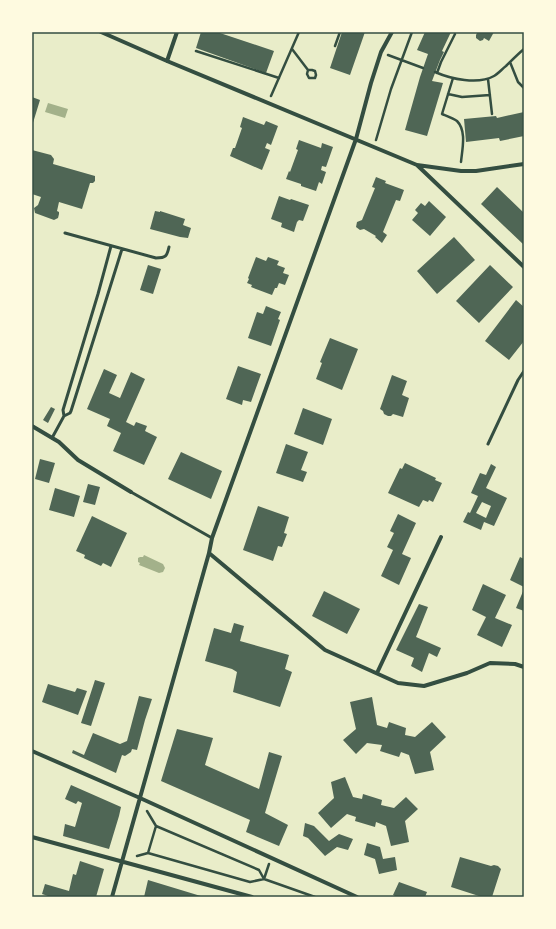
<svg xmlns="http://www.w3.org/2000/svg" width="556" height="929" viewBox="0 0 556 929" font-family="Manrope,sans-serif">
<rect width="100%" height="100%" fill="#e9edc9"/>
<path fill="#a3b18a" d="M48,103L68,109L65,118L45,112Z
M144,555L163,564L165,568L163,572L159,573L139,565L140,563L138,562V558L140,557H143Z"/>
<path fill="#4f6655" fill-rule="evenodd" d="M201,32H217L274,51L266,73L196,48Z
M342,32H365L350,75L330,68Z
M425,32H451L442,51L444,52L440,60L432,81L443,83L427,136L405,130L420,77L428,54L417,50Z
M475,32H494L489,41L484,38L483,40L480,41L476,38V35L477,33Z
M32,97L40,100L32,126L33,107H32Z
M524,112V136L500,141L499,138L466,142L464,119L496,116L497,118Z
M243,117L264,125L266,121L278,126L271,145L267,143L265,148L270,150L262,170L230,156L233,148H235L242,128L240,127Z
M299,140L321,148L322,143L333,147L326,167L322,166L321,170L326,172L322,184L319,182L316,191L301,186V184L286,179L289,171L290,172L298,150L296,149Z
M32,150L51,155L54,159L53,164L95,176V181L93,183H90L82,209L59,202L57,211L59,212V214L58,218L54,220L35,213L34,208L38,205L41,197L32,194Z
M376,177L386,181L385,183L404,190L400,201L396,200L383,232L387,235L382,243L375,237L376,236L364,229L360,230L356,227L357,222L362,220L375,188L372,187Z
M497,187L524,213V245L481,204Z
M279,196L290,200L291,199L309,205L303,221L299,220L297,222L294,232L281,227L282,223L271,219Z
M429,201L446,217L430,236L412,220L418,213L415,210L421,203L425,206Z
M155,211L160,212V211L185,219L183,225L191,228L188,238L180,237L150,229Z
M454,237L475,260L437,294L417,271Z
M256,257L266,261L268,257L279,261L277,265L285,268L283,273L289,275L285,285L279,283L277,288H275L272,295L251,287L252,285L247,283L249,279L248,278Z
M148,265L161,269L153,294L140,290Z
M490,265L513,287L479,323L456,301Z
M516,300L524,307V341L509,360L485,341Z
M266,306L281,312L278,319L280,320L271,346L248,338L257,312L263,314Z
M330,338L358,349L342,390L316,379L322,363L320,362Z
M238,366L261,374L251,402L243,400L242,405L226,399Z
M104,369L117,375L109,393L120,398L131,372L145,379L126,422L134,426L136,422L147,426L145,431L157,437L144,465L113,451L121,433L107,426L110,419L87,409Z
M392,375L407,381L402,395L409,398L403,417L393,414L391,416H388L384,414L383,411L380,409Z
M51,407L55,409L48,423L43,420Z
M303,408L332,419L323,445L294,434Z
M286,444L308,452L301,470L307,472L303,482L276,473Z
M181,452L222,471L211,499L168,479Z
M40,459L55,463L49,483L35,479Z
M405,463L436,478L435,480L442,483L433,502L429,500L428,502L423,500L419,507L388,493L400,468L402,469Z
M491,464L496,467L486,488L507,498L494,526L484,522L481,530L463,522L468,512L470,513L478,496L471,493L480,473L486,475ZM482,502L491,506L486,518L476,513Z
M88,484L100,487L95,505L83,502Z
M55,488L80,496L74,517L49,510Z
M258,506L289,517L284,533L287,534L282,547L278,546L273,561L243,550Z
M398,514L416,523L402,554L411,558L399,585L381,576L393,550L387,547L394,533L390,531Z
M92,516L127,533L111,567L103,563L101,566L84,558L85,555L76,551Z
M520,557L524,559V587L510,580Z
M483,584L506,595L495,618L512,625L502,647L477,635L486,617L472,610Z
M524,589V611L516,608Z
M324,591L360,609L347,634L312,616Z
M419,604L428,607L416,637L441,648L437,657L429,653L422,672L411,666L414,658L396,650Z
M234,623L244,626L240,641L289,655L285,669L292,672L280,707L233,692L237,672L232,669L205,661L214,628L231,633Z
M95,680L105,683L91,726L81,723Z
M48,684L75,692L77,688L87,691L78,715L42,702Z
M139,696L152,699L145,720L137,750L132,749L131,752L125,756L122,755L116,773L72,753L73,750L84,755L93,733L120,744L127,741Z
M372,697L377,725L387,728L389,722L406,728L405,735L415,737L432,722L446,737L430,752L434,770L415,774L409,755L401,752L399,757L380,751L382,745L367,743L356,754L343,740L356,729L350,702Z
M177,729L213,738L205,765L259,789L269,752L282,756L265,813L288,825L279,846L246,832L250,820L161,781Z
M345,777L353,797L362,799L363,794L382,800L381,805L394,808L406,797L418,809L405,821L409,842L391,846L386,826L376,822L375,827L355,821L356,817L347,814L331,828L318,813L334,798L331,782Z
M71,785L121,807L119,816L109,849L63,836L65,824L75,827L82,803L78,801L76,804L65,799Z
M305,823L314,826L329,841L339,834L353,839L348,850L337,847L325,856L308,838L303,836Z
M367,843L380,847L383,859L395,857L397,870L379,874L375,859L364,855Z
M460,857L491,866L494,865L498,866L501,869L492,897H482L451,887Z
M80,861L104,869L96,897H51L42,894L45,884L69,891L73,874L76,875Z
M148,880L204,897H144Z
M399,882L427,892L425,897H397L393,895Z"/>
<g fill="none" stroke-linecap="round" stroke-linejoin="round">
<path stroke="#344e41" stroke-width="2.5" d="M335,46L340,32
M292,49L308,70L307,74L309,78H315L316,75L315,71L312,70H308
M196,51L279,78
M388,55L423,68
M510,62L518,82L524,88
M435,72C451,79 478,85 494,76C498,74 502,69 506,66C512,60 518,54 524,49
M437,73L441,62L455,34
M453,78L442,114C447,116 453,118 457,121C467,131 462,150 461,162
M488,79L492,114
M448,94L462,97L490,95
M271,96L299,32
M376,140L391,89L412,32
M156,826L259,870L264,879
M148,853L250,882L264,879L315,897
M137,856L148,853L156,826L147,811
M264,879L269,864"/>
<path stroke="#344e41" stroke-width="3" d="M65,233L156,258C166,258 167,256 169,247
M64,416L63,410L98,294L111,246
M52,438L64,416L70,413L71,411L101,316L122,249
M488,444L518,380L524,371
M131,492L212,538"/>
<path stroke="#344e41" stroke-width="4" d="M101,32L167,61L417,165L524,267
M167,61L177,32
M417,165L461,171H476L524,164
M32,426L59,442L78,460L131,492
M209,553L325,650L398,683L424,686L467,673L490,663L515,664L524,667
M377,673L441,537
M32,751L140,798L357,897
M32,837L252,897
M112,897L209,553L212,538L356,139L371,83L381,52L392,32"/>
</g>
<rect width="556" height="929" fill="none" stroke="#fefae0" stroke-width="66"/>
<rect x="33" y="33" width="490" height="863" fill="none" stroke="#344e41" stroke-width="1.5"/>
</svg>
